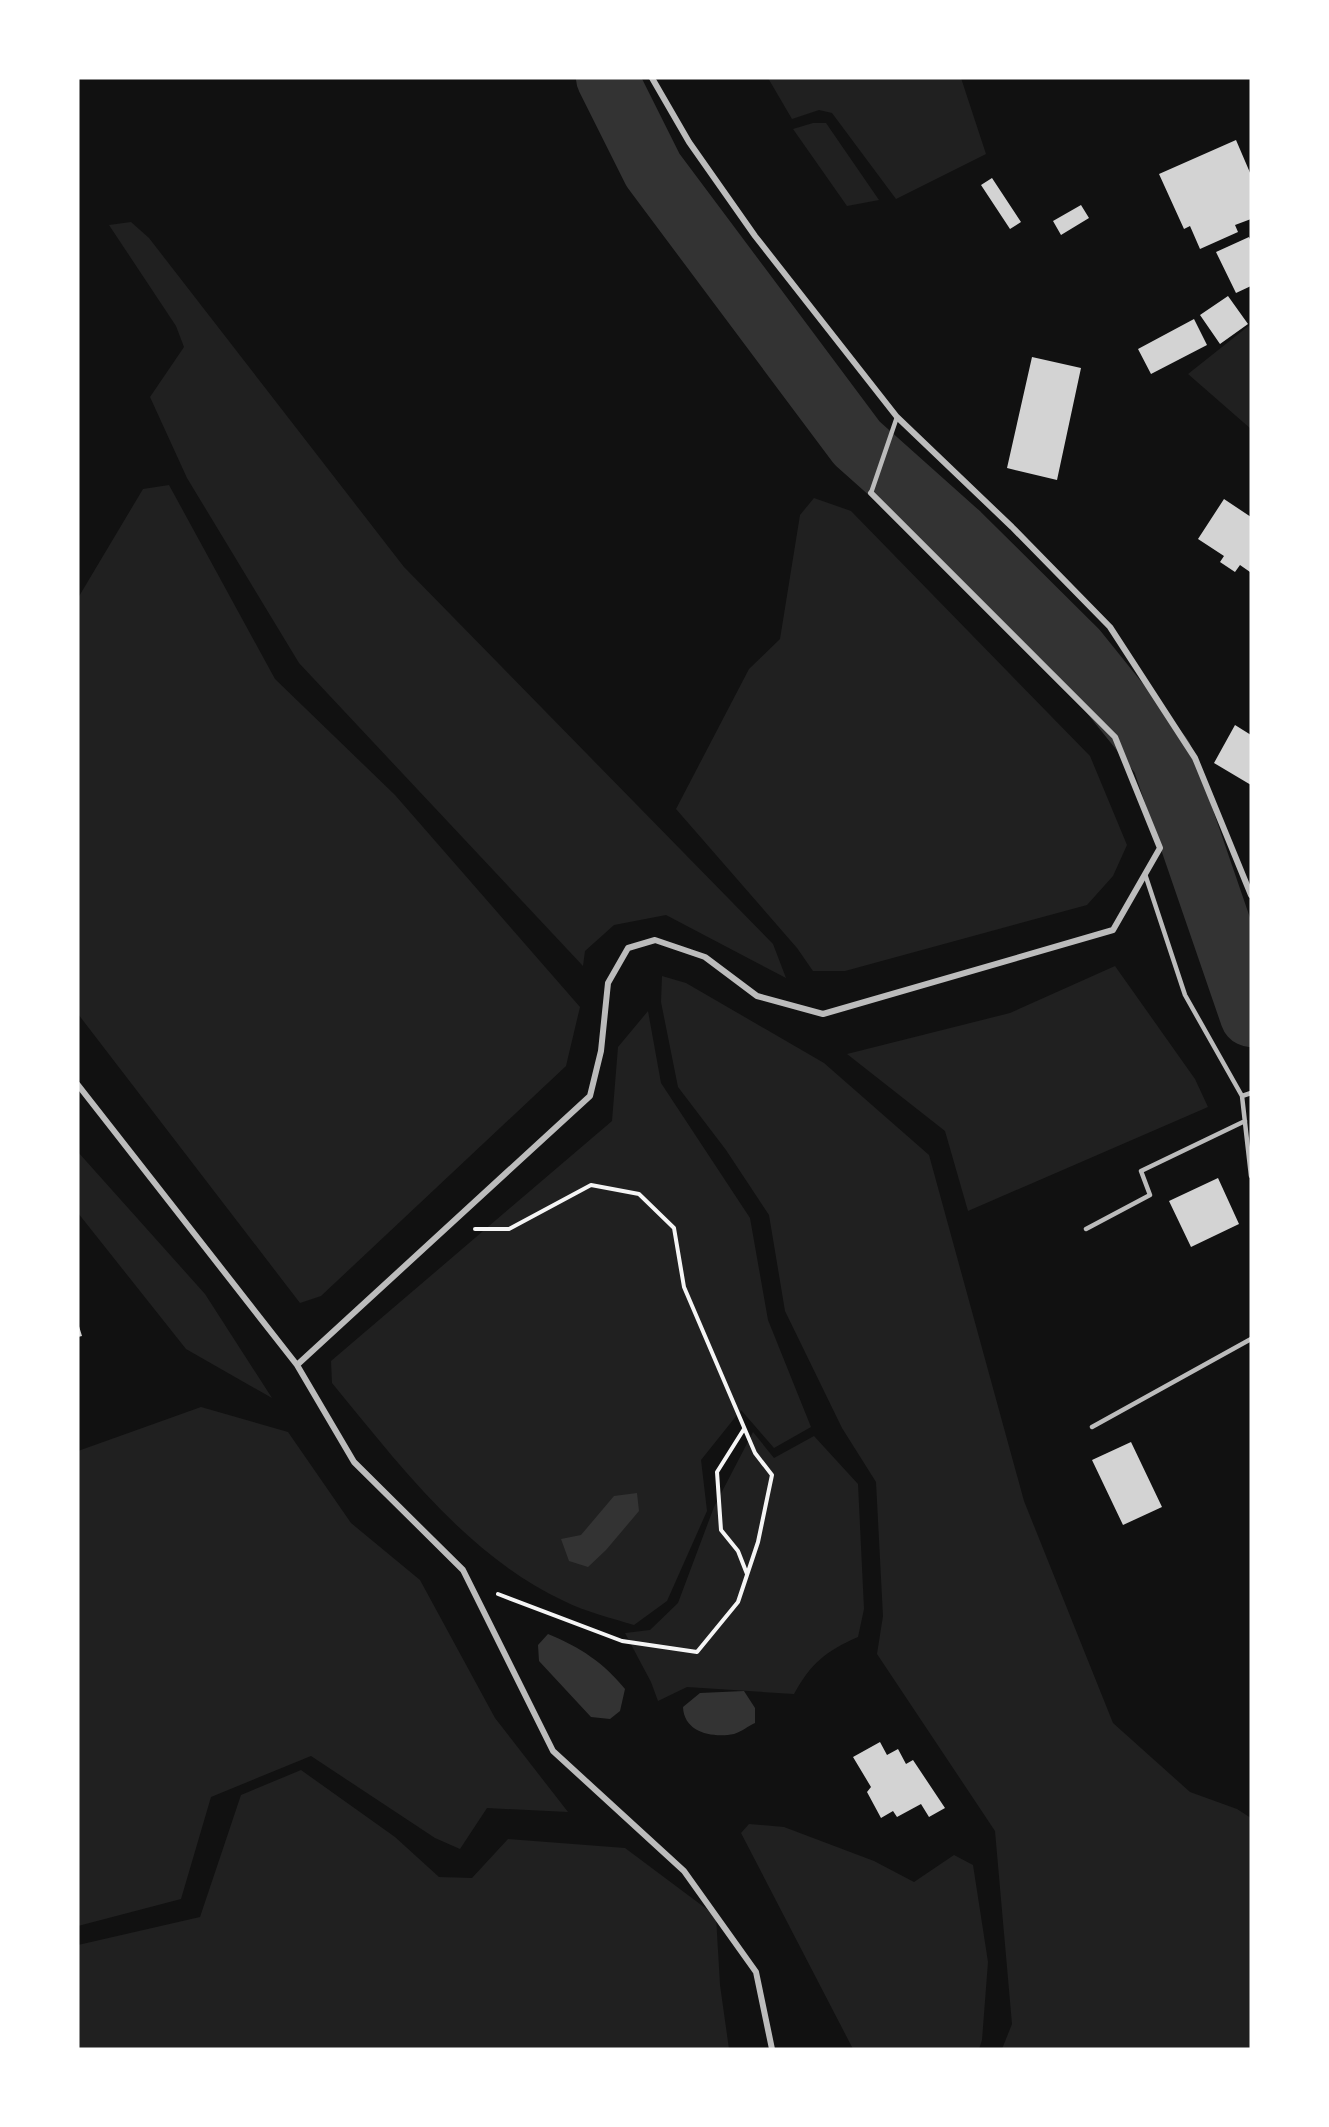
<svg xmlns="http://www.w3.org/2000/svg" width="1329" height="2127" viewBox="0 0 1329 2127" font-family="Raleway,sans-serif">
<rect width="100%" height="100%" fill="#111"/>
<path fill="#202020" d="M768,78H961L986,154L896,199L832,113L819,110L792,119Z
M813,123H826L879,200L847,206L793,129Z
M131,222L149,238L404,567L773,944L786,978L666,915L614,925L585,951L583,966L299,663L187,478L150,397L184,347L176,326L109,225Z
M1251,324V429L1188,374Z
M169,485L275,679L395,795L580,1007L566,1066L321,1296L300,1303L78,1014V598L143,489Z
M814,498L851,511L1090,756L1127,845L1113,876L1087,905L845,971H813L797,948L676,809L749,669L780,639L800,515Z
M1115,966L1195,1079L1208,1107L968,1211L945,1131L847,1054L1010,1013Z
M662,976L686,983L824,1063L929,1155L1024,1501L1113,1723L1190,1792L1237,1809L1251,1818V2049H1002L1012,2024L995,1831L877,1654L883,1616L876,1482L842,1428L785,1311L769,1215L726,1150L678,1087L661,1002Z
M648,1011L661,1083L750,1218L768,1320L811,1427L774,1448L741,1410L701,1460L707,1511L667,1601L634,1625C611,1618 586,1612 564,1601C466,1555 399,1464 332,1383L331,1361L612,1121L618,1047Z
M78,1152L205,1294L272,1398L186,1349L78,1213Z
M201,1407L288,1432L351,1523L420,1580L495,1718L568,1812L487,1808L460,1849L435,1838L311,1756L211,1797L181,1899L78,1926V1451Z
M753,1432L774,1458L814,1436L858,1484L864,1609L858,1637C826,1651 811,1663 794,1694L687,1687L658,1701L651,1682L625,1633L650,1630L678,1603L714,1507Z
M301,1770L395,1837L439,1877L472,1878L508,1839L625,1848L716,1916L720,1985L729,2049H78V1945L200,1917L241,1795Z
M749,1824L784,1827L874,1861L914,1882L954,1855L973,1865L988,1962L982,2040L979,2049H853L741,1833Z"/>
<path fill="#333" d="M637,1493L639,1511L606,1550L588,1567L569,1561L561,1539L581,1535L614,1496Z
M548,1634C580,1647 604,1663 625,1689L620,1711L610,1719L591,1717L539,1661L538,1645Z
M744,1691L755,1708V1723C748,1726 741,1732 734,1734C713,1738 684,1733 683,1707L700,1693Z"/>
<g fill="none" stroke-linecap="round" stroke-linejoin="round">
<path stroke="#333" stroke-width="62" d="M607,78L653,170L857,443L959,534L1076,650L1162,757L1251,1016"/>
</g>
<path fill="#d3d3d3" d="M1236,140L1251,175V219L1235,225L1238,232L1200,249L1190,226L1184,229L1159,174Z
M992,178L1021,222L1010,229L981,185Z
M1081,205L1089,218L1061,235L1053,221Z
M1249,237L1251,241V286L1236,293L1216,252Z
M1228,296L1248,324L1220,344L1200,315Z
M1194,319L1207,345L1151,374L1138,349Z
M1032,357L1081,368L1057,480L1007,468Z
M1224,499L1251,517L1250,572L1240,565L1235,572L1220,562L1224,556L1198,539Z
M1235,725L1251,735V785L1214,763Z
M1218,1178L1239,1224L1191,1247L1169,1201Z
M78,1323L82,1336L78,1337Z
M1131,1442L1162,1507L1123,1525L1092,1460Z
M880,1742L887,1755L898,1749L906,1764L913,1760L945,1808L929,1817L921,1804L897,1817L893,1811L881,1818L867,1792L871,1787L853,1757Z"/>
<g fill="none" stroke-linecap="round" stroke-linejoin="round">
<path stroke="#f5f5f5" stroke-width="4" d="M475,1229H509L591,1185L639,1194L674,1228L684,1287L755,1453L772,1475L758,1542L738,1602L697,1652L622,1641L498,1594
M744,1429L717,1472L721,1530L738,1551L747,1574"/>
<path stroke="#bcbcbc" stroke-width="4.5" d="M871,493L897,417
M1145,874L1185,995L1242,1096L1251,1176
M1242,1096L1251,1093
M1086,1229L1150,1195L1141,1171L1245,1121
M1092,1427L1251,1339"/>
<path stroke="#bcbcbc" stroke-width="6" d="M652,78L689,142L755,236L897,417L1012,527L1110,627L1195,758L1251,895
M78,1085L297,1365L354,1462L463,1570L553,1751L684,1871L756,1972L772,2049
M297,1365L590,1096L601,1051L608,983L628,948L655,940L705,957L757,996L823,1014L1113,930L1160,848L1115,737L871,493"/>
</g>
<rect width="1329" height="2127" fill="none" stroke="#ffffff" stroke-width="159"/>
</svg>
